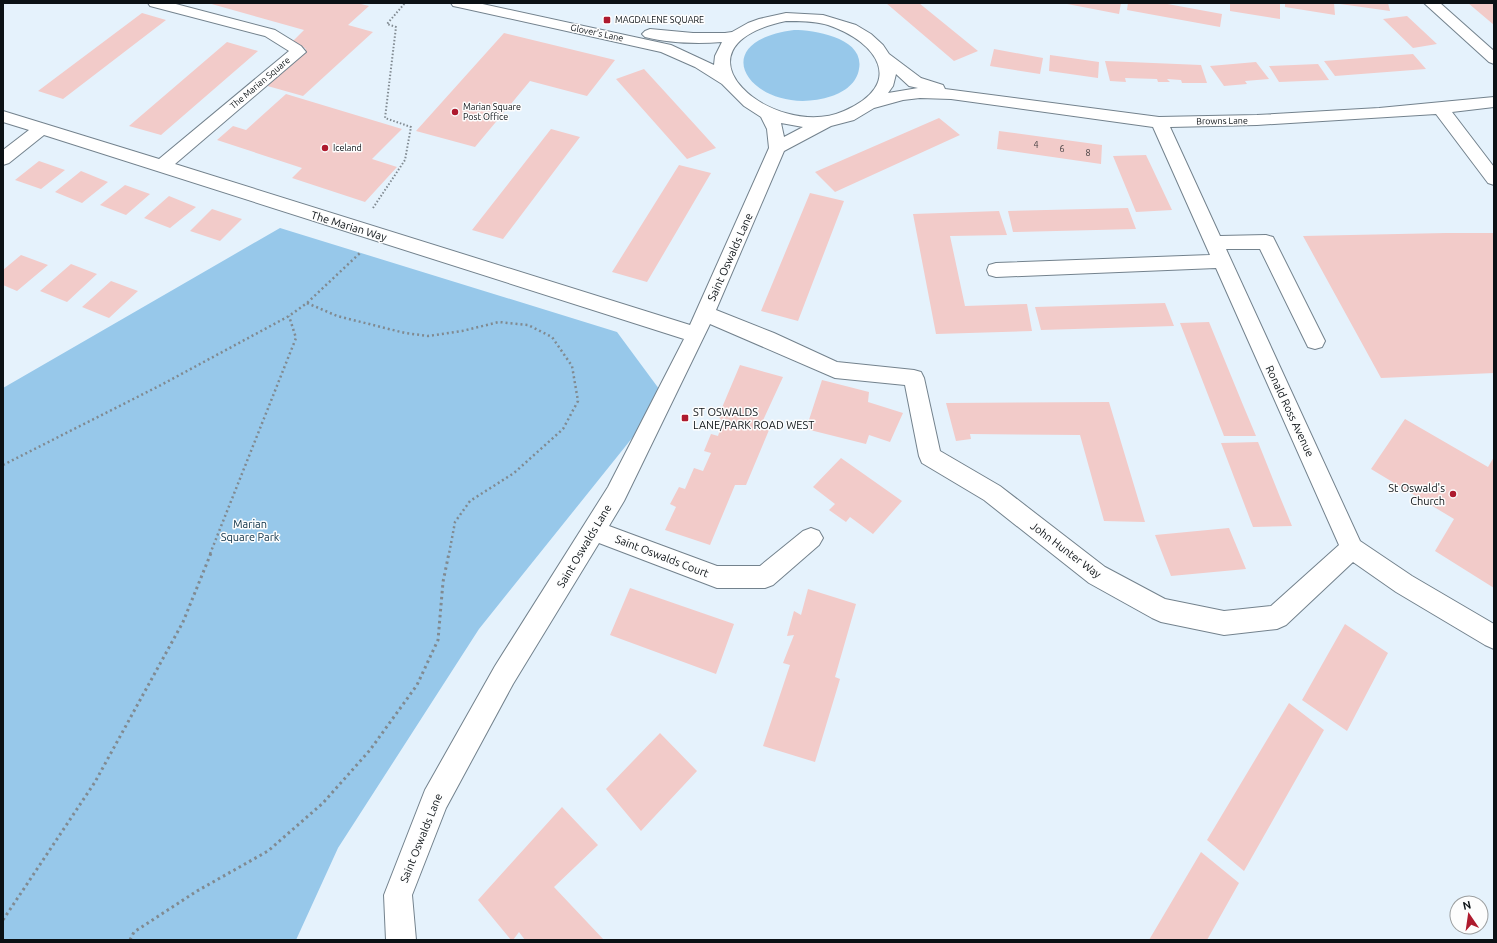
<svg xmlns="http://www.w3.org/2000/svg" width="1497" height="943" viewBox="0 0 1497 943" font-family="Ubuntu,sans-serif">
<rect width="100%" height="100%" fill="#e5f2fc"/>
<path fill="#97c8ea" d="M794,30C815,30 865,38 859,69C857,83 844,92 832,96C758,121 696,43 794,30Z
M280,228L617,332L665,397L479,629L338,848L296,940H3V388Z"/>
<path fill="#f2cbc9" d="M208,3H357L369,6L348,25L373,32L303,96L264,85L306,49L293,41L304,30Z
M886,3H919L978,51L954,61Z
M1062,3H1121L1119,14Z
M1128,3H1162L1222,14L1220,27L1127,10Z
M1230,3L1280,4V19L1230,11Z
M1285,3H1334L1335,15L1285,7Z
M1340,3H1388L1390,11L1340,4Z
M1468,3H1492L1494,4V25Z
M142,13L166,20L63,99L38,91Z
M1407,16L1437,44L1413,48L1383,19Z
M504,33L615,60L587,96L530,81L475,147L416,131Z
M227,42L258,51L161,135L129,126Z
M994,49L1043,58L1040,74L990,66Z
M1413,54L1426,69L1335,76L1324,61Z
M1050,55L1099,62L1098,78L1049,71Z
M1105,61L1201,65L1207,83H1182L1181,80L1167,79L1170,82H1158L1157,79L1125,78L1126,82L1110,81Z
M1256,62L1269,79L1245,81L1247,84L1224,86L1210,66Z
M1318,64L1329,80L1279,82L1269,66Z
M644,69L697,127L716,148L687,159L616,79Z
M286,94L402,129L372,159L397,167L365,202L292,178L302,168L217,140L233,126L246,130Z
M939,118L960,135L835,192L815,172Z
M551,129L580,137L503,239L472,230Z
M999,131L1102,145L1101,164L997,149Z
M1146,155L1172,210L1136,212L1113,156Z
M39,161L65,170L41,189L15,180Z
M679,165L711,173L647,282L612,272Z
M81,171L108,182L82,203L55,192Z
M125,185L150,194L126,215L100,205Z
M810,193L844,201L798,321L761,311Z
M169,196L196,207L170,228L144,218Z
M1128,208L1136,229L1013,232L1008,211Z
M212,209L242,219L220,241L190,231Z
M999,211L1007,235L950,236L965,306L1027,304L1032,331L936,334L913,214Z
M1446,233H1494V373L1381,378L1303,236Z
M21,255L48,265L17,291L3,285V270Z
M71,264L97,274L67,302L40,291Z
M111,281L138,291L109,318L82,307Z
M1165,303L1174,326L1041,330L1035,307Z
M1209,322L1243,405L1256,436H1224L1180,323Z
M740,365L783,377L759,429L769,430L746,485H735L710,545L665,530L676,507L670,504L679,487L685,489L694,468L703,471L711,453L704,451L711,434L718,436L723,421L718,417Z
M822,380L869,392L868,402L903,413L890,442L869,435L866,444L806,429Z
M1109,402L1145,522L1104,521L1080,435L970,434L971,439L956,441L946,403Z
M1405,419L1488,467L1494,457V588L1435,551L1454,519L1371,469Z
M1258,442L1280,497L1292,526L1253,527L1221,443Z
M841,458L902,501L873,534L850,517L846,522L829,510L835,504L813,487Z
M1229,528L1246,569L1171,576L1155,535Z
M630,588L734,624L716,674L610,635Z
M808,589L856,604L835,677L840,679L815,762L763,746L790,665L783,663L794,635L787,636L794,611L801,615Z
M1345,624L1388,653L1347,731L1302,700Z
M1289,703L1324,730L1244,871L1207,840Z
M660,733L697,771L641,831L606,789Z
M562,807L598,845L554,887L604,940H525L519,932L513,940H511L478,900Z
M1201,852L1239,883L1207,940H1149Z"/>
<g fill="none" stroke-linecap="round" stroke-linejoin="round">
<g stroke="#73828d" stroke-width="2">
<path id="minor" d="M148,3H172L275,30L301,46L306,52L175,164L690,325L769,148L767,129L761,117L744,106L722,84L695,67L661,52L458,7L453,6L451,3H478L671,45L714,65L715,56L722,42C697,44 669,43 645,37L642,34L645,31L650,29L693,33H725L732,32L748,23L759,19L786,13L823,15L856,25L871,34L883,45L889,54L921,78L943,85L945,89L1159,117L1257,115L1379,108L1494,97V107L1452,112L1494,167V185L1488,183L1436,114L1257,125L1170,127L1220,236L1266,235L1273,237L1325,341L1322,347L1315,349L1308,347L1260,249H1226L1360,541L1412,576L1494,624V649L1485,645L1396,592L1353,562L1286,625L1277,629L1224,635L1161,622L1152,618L1089,583L984,500L922,463L919,456L905,385L835,378L710,324L624,501L609,526L717,566H760L803,531L811,528L819,531L823,538L819,545L773,585L765,588H717L599,543L513,684L446,808L412,895L416,940H386L384,895L425,790L495,666L608,487L684,339L44,135L9,163L3,165V150L29,130L3,122V111L159,159L289,51L265,36L150,6ZM786,21C800,21 815,21 828,25C878,42 906,84 844,111C775,142 661,48 786,21ZM896,74L909,86L918,88L888,93L893,86ZM920,98L951,99L1153,127L1210,255L996,263L989,265L987,270L989,275L996,277L1216,268L1339,545L1271,606L1224,611L1165,599L1105,567L1000,486L940,451L924,378L921,372L914,370L837,362L774,333L716,310L784,151L831,126L854,120L874,108L903,100ZM781,123L803,127L784,137Z
M1424,3H1440L1494,51V64L1489,62Z"/>
</g>
<path stroke="#808a91" stroke-width="2" stroke-dasharray="1.5 2" stroke-linecap="butt" d="M373,208L405,160L411,127L385,118L396,27L387,24L405,3"/>
<path stroke="#808a91" stroke-width="2.5" stroke-dasharray="2 3" stroke-linecap="butt" d="M307,303L337,316L405,333L428,336L462,331L499,322L528,325L552,337L572,366L578,401L563,429L514,473L470,501L455,522L449,554
M3,465L161,385L289,316L307,303L360,253
M210,554L296,338L289,316"/>
<path stroke="#808a91" stroke-width="3" stroke-dasharray="2.5 3.5" stroke-linecap="butt" d="M3,920L95,782L183,622L211,553
M130,940L134,932L197,891L268,851L323,803L370,750L417,685L438,640L443,582L449,553"/>
<use href="#minor" fill="#fff" fill-rule="evenodd"/>
</g>
<g fill="#ae1a2e" stroke="#fdfdfd" stroke-width="1.5">
<rect x="603" y="16" width="8" height="8" rx="2"/>
<circle cx="455" cy="112" r="4"/>
<circle cx="325" cy="148" r="4"/>
<rect x="681" y="414" width="8" height="8" rx="2"/>
<circle cx="1453" cy="494" r="4"/>
</g>
<g text-anchor="middle" dominant-baseline="central" stroke-width="3" stroke-linejoin="round" paint-order="stroke">
<g font-size="9" fill="#0b1115" stroke="#fdfdfd" text-anchor="start">
<text x="615" y="20">MAGDALENE SQUARE</text>
<text x="463" y="107">Marian Square<tspan x="463" dy="10">Post Office</tspan></text>
<text x="333" y="148">Iceland</text>
</g>
<g font-size="9" fill="#0b1115" stroke="#fdfdfd">
<text transform="translate(597 33) rotate(12)">Glover's Lane</text>
<text transform="translate(260 83) rotate(-40)">The Marian Square</text>
<text transform="translate(1222 121) rotate(-1)">Browns Lane</text>
</g>
<g font-size="9" fill="#454042">
<text x="1036" y="145">4</text>
<text x="1062" y="149">6</text>
<text x="1088" y="153">8</text>
</g>
<g font-size="11" fill="#0b1115" stroke="#fdfdfd">
<text transform="translate(349 226) rotate(17)">The Marian Way</text>
<text transform="translate(730 257) rotate(-66)">Saint Oswalds Lane</text>
<text transform="translate(1290 411) rotate(65)">Ronald Ross Avenue</text>
<text transform="translate(584 546) rotate(-59)">Saint Oswalds Lane</text>
<text transform="translate(1066 550) rotate(37)">John Hunter Way</text>
<text transform="translate(662 556) rotate(21)">Saint Oswalds Court</text>
<text transform="translate(421 838) rotate(-68)">Saint Oswalds Lane</text>
</g>
<g font-size="11" fill="#0b1115" stroke="#fdfdfd" text-anchor="start">
<text x="693" y="412">ST OSWALDS<tspan x="693" dy="13">LANE/PARK ROAD WEST</tspan></text>
<text x="1445" y="488" text-anchor="end">St Oswald's<tspan x="1445" dy="13">Church</tspan></text>
</g>
<g font-size="11" fill="#0a2e44" stroke="#fdfdfd">
<text x="250" y="524">Marian<tspan x="250" dy="13">Square Park</tspan></text>
</g>
</g>
<rect width="1497" height="943" fill="none" stroke="#0b1115" stroke-width="8"/>
<g transform="translate(1469 915) rotate(347)"><circle r="19" fill="#fdfdfd" stroke="#9c9fa0"/>
<path d="M0-3L7 15L0 10L-7 15Z" fill="#ae1a2e"/>
<text y="-6" font-size="11" font-weight="bold" text-anchor="middle" fill="#0b1115">N</text>
</g>
</svg>
